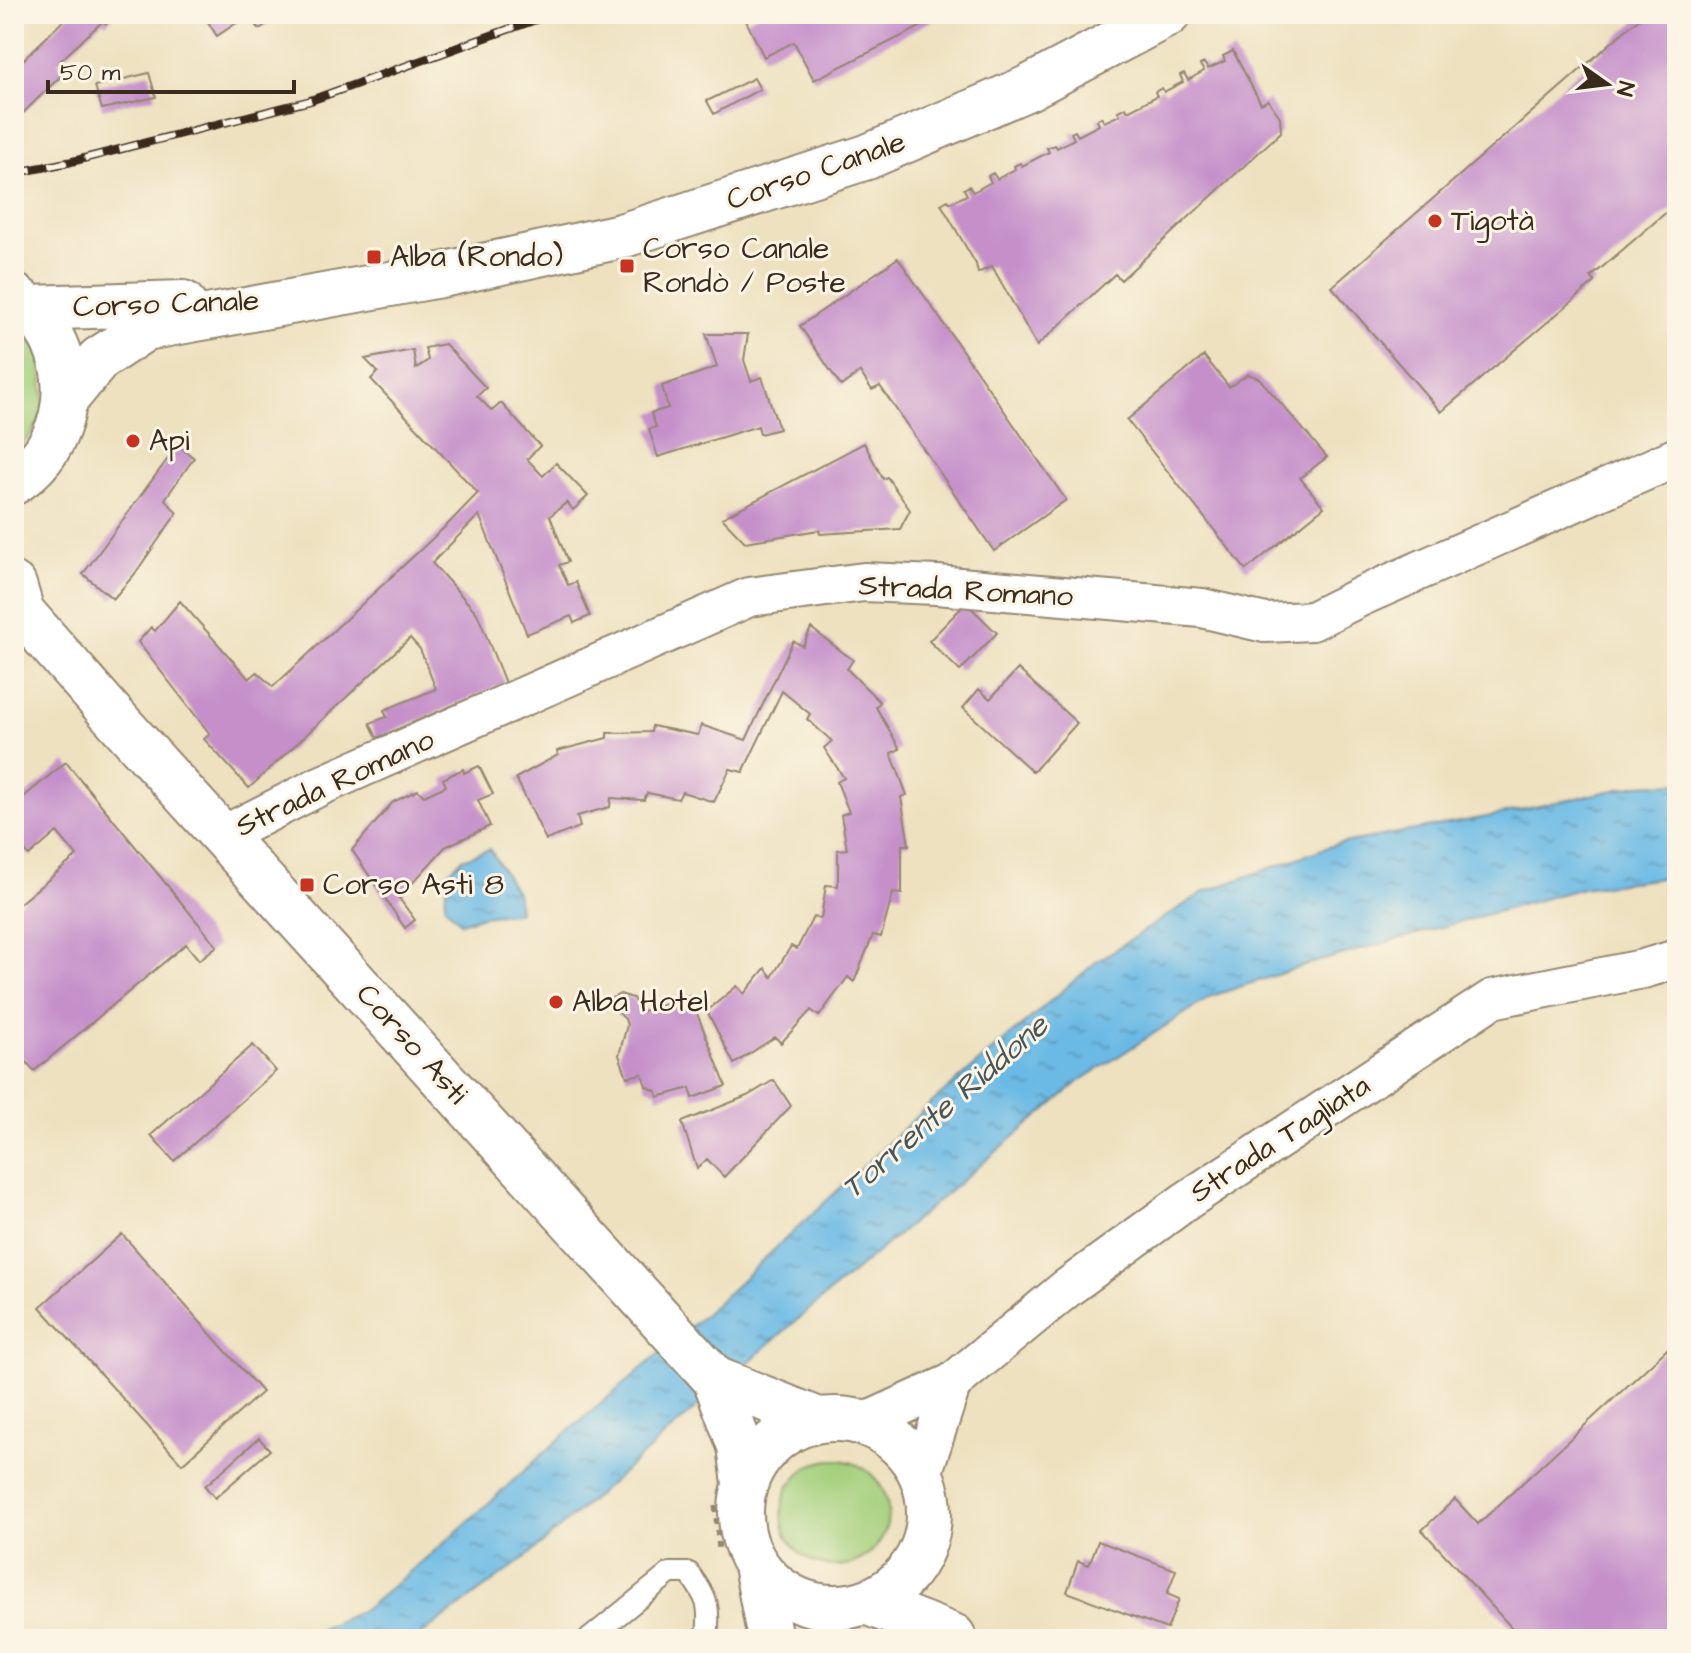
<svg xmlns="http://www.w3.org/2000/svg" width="1691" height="1653" viewBox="0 0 1691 1653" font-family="'Architects Daughter',sans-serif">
<defs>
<pattern id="water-ripples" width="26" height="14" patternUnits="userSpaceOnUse" patternTransform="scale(2)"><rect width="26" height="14" fill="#6abae5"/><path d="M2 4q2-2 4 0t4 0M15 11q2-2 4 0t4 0" fill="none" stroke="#5897b9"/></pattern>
</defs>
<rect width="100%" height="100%" fill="#fcf5e5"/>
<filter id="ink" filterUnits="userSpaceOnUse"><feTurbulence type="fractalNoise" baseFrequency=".0125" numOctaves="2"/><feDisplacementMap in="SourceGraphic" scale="16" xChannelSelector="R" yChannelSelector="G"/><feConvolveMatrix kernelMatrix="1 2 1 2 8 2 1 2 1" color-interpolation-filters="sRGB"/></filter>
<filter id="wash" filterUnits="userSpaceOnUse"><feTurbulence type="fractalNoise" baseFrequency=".006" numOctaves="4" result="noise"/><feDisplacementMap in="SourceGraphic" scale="32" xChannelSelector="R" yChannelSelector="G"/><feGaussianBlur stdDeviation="1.8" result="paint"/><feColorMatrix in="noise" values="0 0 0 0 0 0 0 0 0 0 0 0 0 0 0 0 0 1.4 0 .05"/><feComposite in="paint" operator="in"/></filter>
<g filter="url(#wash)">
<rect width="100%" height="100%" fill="#eee1c0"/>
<path fill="#a4d07d" stroke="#707d4e" stroke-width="2" d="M14,321L41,355L44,414L14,458Z
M782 1513a53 53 0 1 1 106 0a53 53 0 1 1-106 0Z"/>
<path fill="url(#water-ripples)" stroke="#527282" stroke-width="2" d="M1677,783V876L1582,888L1316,962L1212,996L1080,1081L791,1325L531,1553L416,1639H299L365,1609L443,1544L555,1443L704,1315L928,1106L1096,962L1204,892L1337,844L1487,817L1638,785Z
M490,849L517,894L519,912L482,916L461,923L445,906L447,873L462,859Z"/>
<g id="blocks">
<path fill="#c590ca" d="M70,14H116L106,24L103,21L58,63L68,69L20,116L14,118V69Z
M203,14H284L259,29L248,15L217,36Z
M758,14H946L814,80L794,42L764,57L746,21Z
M1644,14H1677V203L1591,277L1595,282L1441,412L1332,287Z
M1233,51L1261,104L1268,100L1280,117L1281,132L1121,280L1115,274L1037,346L992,266L978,273L976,264L941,204L948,200L950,203L967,195L964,189L969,186L973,192L991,182L988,176L993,173L997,179L1015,169L1014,166L1020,163L1022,166L1049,152L1047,148L1055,145L1057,148L1074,139L1071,133L1075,131L1078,136L1099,125L1097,120L1101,117L1104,122L1120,115L1118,111L1126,107L1128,111L1157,96L1155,92L1162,88L1164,92L1183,82L1180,75L1184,73L1188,80L1204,71L1200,65L1204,63L1208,69L1225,61L1223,56Z
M149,73L156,97L102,109L95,86Z
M754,78L760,89L714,114L707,101Z
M898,258L1066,500L994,551L880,386L872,390L860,372L841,386L800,326Z
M706,334H748L744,360L751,381L762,377L779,429L760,434L758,426L658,457L649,429L656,427L651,413L668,408L662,386L717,367Z
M445,344L486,388L477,396L492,411L501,403L540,446L527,459L543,476L556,463L588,496L573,510L567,502L550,516L568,562L559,565L568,585L576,582L590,616L574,623L571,616L527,634L479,515L432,563L477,613L505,683L377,738L370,723L387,717L384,710L436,689L420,649L410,638L249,788L204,739L210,734L138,642L151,627L155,631L180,601L249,679L257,672L273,687L447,525L478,493L371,379L378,372L365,359L413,350L416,369L428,360L425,348Z
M1204,356L1229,387L1248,374L1259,378L1327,457L1300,478L1324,507L1246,570L1127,420Z
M864,443L883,479L887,477L910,510L900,529L820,534L819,530L745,542L722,518Z
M178,445L194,458L165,499L177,513L134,575L113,599L83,574Z
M966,603L997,633L960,671L929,641Z
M811,628L853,660L847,669L880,702L876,707L900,749L891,753L907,795L901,797L909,845H902V894L893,893L881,937L873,935L854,982L848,977L819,1016L811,1010L781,1043L775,1037L734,1064L707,1011L737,986L744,994L765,968L772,977L791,946L797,949L813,917L821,918L826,885L838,886V850L847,849L841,815L849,812L837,782L844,778L824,748L832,741L807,719L810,714L782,691L743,772L730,769L714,802L682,792L678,799L647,793L644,800L611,798L610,807L577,816L580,827L546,840L516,778L558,755L557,751L607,738V733L651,732L652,726L698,735L701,725L746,740L793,641L803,646Z
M1018,669L1077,723L1033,772L963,708L979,689L990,699Z
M66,762L217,946L199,960L186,944L34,1071L14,1047V908L77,856L57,832L29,856L14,838V805Z
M479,766L493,794L478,800L490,826L445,847L399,898L415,920L405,928L352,850L393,802L418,790L424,796L446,786L443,779L463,769L464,773Z
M620,994L633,998L640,1012L690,996L726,1086L693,1098L690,1088L658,1097L656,1091L646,1086L642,1074L627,1077L619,1055L627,1025L625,1019L606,1001Z
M253,1045L276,1071L174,1161L151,1135Z
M774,1080L791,1106L724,1177L707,1159L697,1169L682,1122L747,1096Z
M122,1234L262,1392L182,1464L40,1307Z
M1677,1340V1639H1522L1422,1530L1455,1499L1478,1524Z
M259,1438L270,1450L215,1498L205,1486Z
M1098,1541L1176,1570L1167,1594L1179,1599L1167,1629L1067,1592L1078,1561L1089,1565Z"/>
</g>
</g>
<g filter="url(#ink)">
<use href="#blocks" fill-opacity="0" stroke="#94866f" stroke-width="2"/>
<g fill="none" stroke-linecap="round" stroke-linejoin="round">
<g stroke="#94866f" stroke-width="24">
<path id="service" d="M589,1639L670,1573H689C709,1601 710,1605 707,1639"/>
</g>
<g stroke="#94866f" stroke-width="42">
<path id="minor" d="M222,836L320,786L749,597L864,582L937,585L1202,608L1265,623L1312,621L1362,596L1677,457
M866,1422L952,1383L1067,1288L1186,1201L1492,999L1643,969L1677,959
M922,1474L952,1383"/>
</g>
<g stroke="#94866f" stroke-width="48">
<path id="primary" d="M14,296C81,341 82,438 14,482
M30,308L183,303
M66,399L99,359L146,328L446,274L621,236L867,157L1028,88L1168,14
M14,585L22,612L109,711L715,1379L740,1446L745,1483
M715,1379L816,1419
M741 1513a94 94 0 1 1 188 0a94 94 0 1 1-188 0Z
M756,1565L770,1639
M866,1602L953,1636"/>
</g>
<path stroke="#94866f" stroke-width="5" stroke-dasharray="6 6" stroke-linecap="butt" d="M715,1506L719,1551"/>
<use href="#service" stroke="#fff" stroke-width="20"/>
<use href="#minor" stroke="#fff" stroke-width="38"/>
<use href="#primary" stroke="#fff" stroke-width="44"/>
<g stroke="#3b2a1e" stroke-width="9">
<path id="rail" d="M14,173L70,162L309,101L551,14"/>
</g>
<use href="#rail" stroke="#fcf5e5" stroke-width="6" stroke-dasharray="18" stroke-linecap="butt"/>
</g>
</g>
<g fill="#c8321e" stroke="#fcf5e5" stroke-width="3">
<circle cx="1435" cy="221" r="8"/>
<rect x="366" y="249" width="16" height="16" rx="4"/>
<rect x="619" y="258" width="16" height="16" rx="4"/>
<circle cx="133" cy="441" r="8"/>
<rect x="299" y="877" width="16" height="16" rx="4"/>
<circle cx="556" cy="1002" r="8"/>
</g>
<g text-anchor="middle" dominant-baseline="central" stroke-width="6" stroke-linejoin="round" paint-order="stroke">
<g font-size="30" fill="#3b2a1e" stroke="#fcf5e5">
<text transform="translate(816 171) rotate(-19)">Corso Canale</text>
<text transform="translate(166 304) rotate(-2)">Corso Canale</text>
<text transform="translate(966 591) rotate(3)">Strada Romano</text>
<text transform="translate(335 783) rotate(-25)">Strada Romano</text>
<text transform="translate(412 1044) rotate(48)">Corso Asti</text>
<text transform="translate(1280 1139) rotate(-33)">Strada Tagliata</text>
</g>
<g font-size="30" fill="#3b2a1e" stroke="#fcf5e5" text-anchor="start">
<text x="1451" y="221">Tigotà</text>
<text x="643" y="249">Corso Canale<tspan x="643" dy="34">Rondò / Poste</tspan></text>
<text x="390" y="257">Alba (Rondo)</text>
<text x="149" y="441">Api</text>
<text x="323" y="885">Corso Asti 8</text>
<text x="572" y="1002">Alba Hotel</text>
</g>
<g font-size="32" font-style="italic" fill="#49555a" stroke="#fcf5e5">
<text transform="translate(945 1107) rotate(-41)">Torrente Riddone</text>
</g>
</g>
<rect width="1691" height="1653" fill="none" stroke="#fcf5e5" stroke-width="48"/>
<g transform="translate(1607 84) rotate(104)" stroke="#fcf5e5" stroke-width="6" paint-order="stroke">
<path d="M0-6L14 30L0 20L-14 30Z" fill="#3b2a1e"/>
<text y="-12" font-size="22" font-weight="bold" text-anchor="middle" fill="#3b2a1e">N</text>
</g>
<path d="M48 80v12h246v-12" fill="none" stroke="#3b2a1e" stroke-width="4"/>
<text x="60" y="80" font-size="24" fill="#3b2a1e" stroke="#fcf5e5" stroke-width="6" paint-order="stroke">50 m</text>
</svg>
